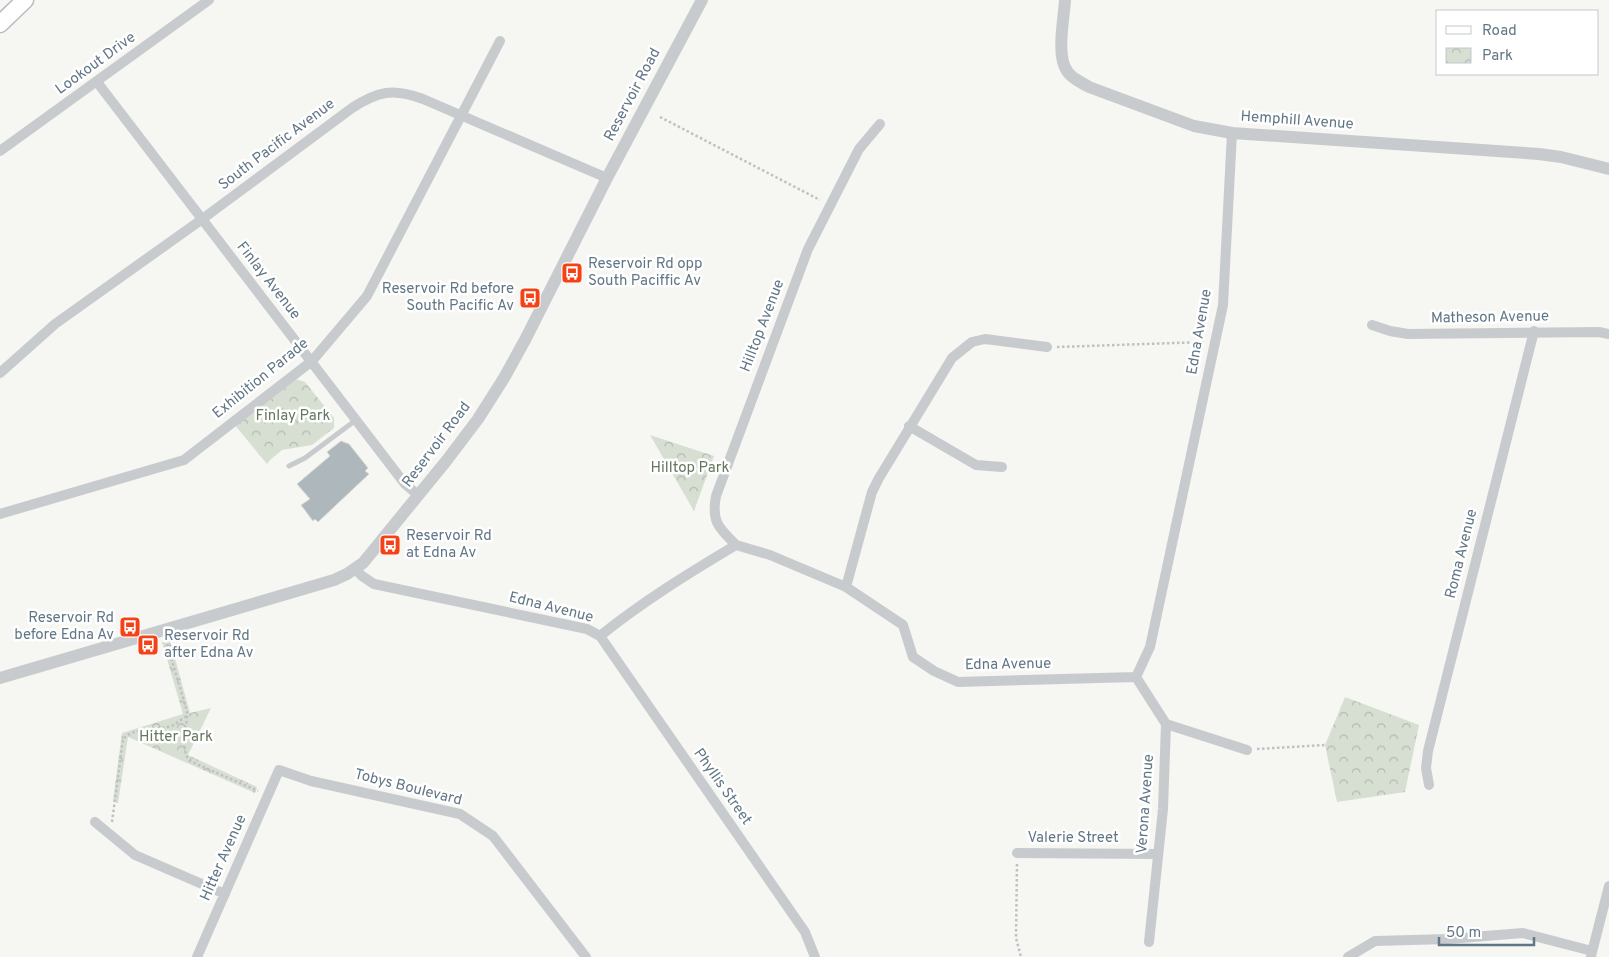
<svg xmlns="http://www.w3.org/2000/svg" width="1609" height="957" viewBox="0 0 1609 957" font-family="Overpass,sans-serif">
<defs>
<pattern id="park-crowns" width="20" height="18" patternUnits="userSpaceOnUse" patternTransform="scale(1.25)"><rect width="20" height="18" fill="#d7dfd3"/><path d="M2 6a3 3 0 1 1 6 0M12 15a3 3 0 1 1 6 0" fill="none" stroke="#b2bab1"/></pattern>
</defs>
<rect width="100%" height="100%" fill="#f6f6f2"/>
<path fill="url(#park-crowns)" d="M295,379L305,382L334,418V428L312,445L282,450L270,460L267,464L234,424Z
M650,435L714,456L694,511Z
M170,640L190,713L211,708L188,755L257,787L255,793L128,737L118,803L113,801L122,733L183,714L162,642Z
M1345,697L1419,725L1405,792L1337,802L1325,745Z"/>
<path fill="#aeb7bc" stroke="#d8d8d5" d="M341,441L349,444L368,468L365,471L369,474L318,522L315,519L313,521L301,505L310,499L297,484L330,456L327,452Z"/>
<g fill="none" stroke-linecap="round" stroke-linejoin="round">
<g stroke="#b8bcc0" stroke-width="19">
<path id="primary" d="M0,24L25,0"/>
</g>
<path stroke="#bec1c3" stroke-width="2.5" stroke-dasharray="2.5 2.5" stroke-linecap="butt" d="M660,117L820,200
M1057,347L1204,342
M167,644L187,711C188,726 179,749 190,761L258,791
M1257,749L1325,745
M112,822L123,739C135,726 159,731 174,725C178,722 183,718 187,716
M1017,864L1016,938L1021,957"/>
<path stroke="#c8cbce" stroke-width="5" d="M289,466L305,458L356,420"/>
<path stroke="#c8cbce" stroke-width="10" d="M97,82L405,484L418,495
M0,151L209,0
M1372,325L1390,331L1408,334L1599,332L1609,334
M0,373L55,324L201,220L352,108C378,91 393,88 423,99L607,178
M909,426L976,465L1002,467
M0,514L184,460L312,361L367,296L500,41
M736,545C719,528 711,522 716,496L808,249L859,149L880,124
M355,569L362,576L374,584L587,629L600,636C642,602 689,573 736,545L770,555L846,587L903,625L913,657L934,671L958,682L1136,677
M846,587L872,492L879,478L952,358L972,342L985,339L1047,347
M600,636L805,932L815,957
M1136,677L1150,647L1223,305L1232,133
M1136,677L1166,724L1163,809L1149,942
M1166,724L1247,750
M1429,785L1426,768L1428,751L1534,331
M95,822L135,855L225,894
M1017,853L1158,854
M1591,956L1609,886
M197,957L279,770L311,781L460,814L493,836L586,957
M1348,957L1375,941L1448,939L1523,933L1592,951"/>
<path stroke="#c8cbce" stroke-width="12" d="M1065,0C1064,19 1056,55 1067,71C1072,79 1081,82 1089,87L1194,126L1232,133L1539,154L1561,157L1609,169
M0,678L334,580L347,574L363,563L447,460L478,419L504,378L525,340L607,178L702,0"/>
<use href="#primary" stroke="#fff" stroke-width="16"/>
</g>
<defs>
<g id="bus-square" transform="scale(1.125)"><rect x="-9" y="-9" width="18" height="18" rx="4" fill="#f44115" stroke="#fff"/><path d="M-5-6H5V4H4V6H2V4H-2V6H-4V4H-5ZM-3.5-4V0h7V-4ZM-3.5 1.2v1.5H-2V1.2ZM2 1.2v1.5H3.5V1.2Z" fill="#fff"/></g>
</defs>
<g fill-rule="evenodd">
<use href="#bus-square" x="572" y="273"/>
<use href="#bus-square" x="530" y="298"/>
<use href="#bus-square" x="390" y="545"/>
<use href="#bus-square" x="130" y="627"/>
<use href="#bus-square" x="148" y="645"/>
</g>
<g text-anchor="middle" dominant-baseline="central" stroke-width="5" stroke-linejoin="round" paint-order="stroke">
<g font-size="15" fill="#627786" stroke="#fff">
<text transform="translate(96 64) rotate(-36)">Lookout Drive</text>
<text transform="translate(633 95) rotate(-62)">Reservoir Road</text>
<text transform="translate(1297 121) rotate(4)">Hemphill Avenue</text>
<text transform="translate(277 145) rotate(-37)">South Pacific Avenue</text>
<text transform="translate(268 281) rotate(52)">Finlay Avenue</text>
<text transform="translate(1490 318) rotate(-1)">Matheson Avenue</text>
<text transform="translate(763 326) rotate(-69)">Hilltop Avenue</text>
<text transform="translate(1200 332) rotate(-80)">Edna Avenue</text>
<text transform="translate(261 379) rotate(-39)">Exhibition Parade</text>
<text transform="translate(437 445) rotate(-53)">Reservoir Road</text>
<text transform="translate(1462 554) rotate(-76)">Roma Avenue</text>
<text transform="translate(551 608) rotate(14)">Edna Avenue</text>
<text transform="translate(1008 665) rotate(-1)">Edna Avenue</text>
<text transform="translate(722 787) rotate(55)">Phyllis Street</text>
<text transform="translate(408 788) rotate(14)">Tobys Boulevard</text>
<text transform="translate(1146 804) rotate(-86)">Verona Avenue</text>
<text x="1073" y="838">Valerie Street</text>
<text transform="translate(224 858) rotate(-66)">Hitter Avenue</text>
</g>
<g font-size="15" fill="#627786" stroke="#fff" text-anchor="start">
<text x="588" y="264">Reservoir Rd opp<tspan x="588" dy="17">South Paciffic Av</tspan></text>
<text x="514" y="289" text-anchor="end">Reservoir Rd before<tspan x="514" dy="17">South Pacific Av</tspan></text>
<text x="406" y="536">Reservoir Rd<tspan x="406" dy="17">at Edna Av</tspan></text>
<text x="114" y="618" text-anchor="end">Reservoir Rd<tspan x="114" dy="17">before Edna Av</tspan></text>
<text x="164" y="636">Reservoir Rd<tspan x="164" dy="17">after Edna Av</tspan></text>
</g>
<g font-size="15" fill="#64785e" stroke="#fff">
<text x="293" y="416">Finlay Park</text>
<text x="690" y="468">Hilltop Park</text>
<text x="176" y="737">Hitter Park</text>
</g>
</g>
<rect x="1436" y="10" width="162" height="65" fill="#ffffff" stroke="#c0c9cf"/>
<rect x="1446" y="26" width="25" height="8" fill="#ffffff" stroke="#c0c9cf"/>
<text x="1482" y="35" font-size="15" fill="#627786">Road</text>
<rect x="1446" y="48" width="25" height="15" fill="url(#park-crowns)" stroke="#c0c9cf"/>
<text x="1482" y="60" font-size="15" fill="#627786">Park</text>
<path d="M1439 937v8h95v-8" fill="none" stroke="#627786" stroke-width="2.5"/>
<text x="1446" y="937" font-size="15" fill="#627786" stroke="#ffffff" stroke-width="4" paint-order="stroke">50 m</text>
</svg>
